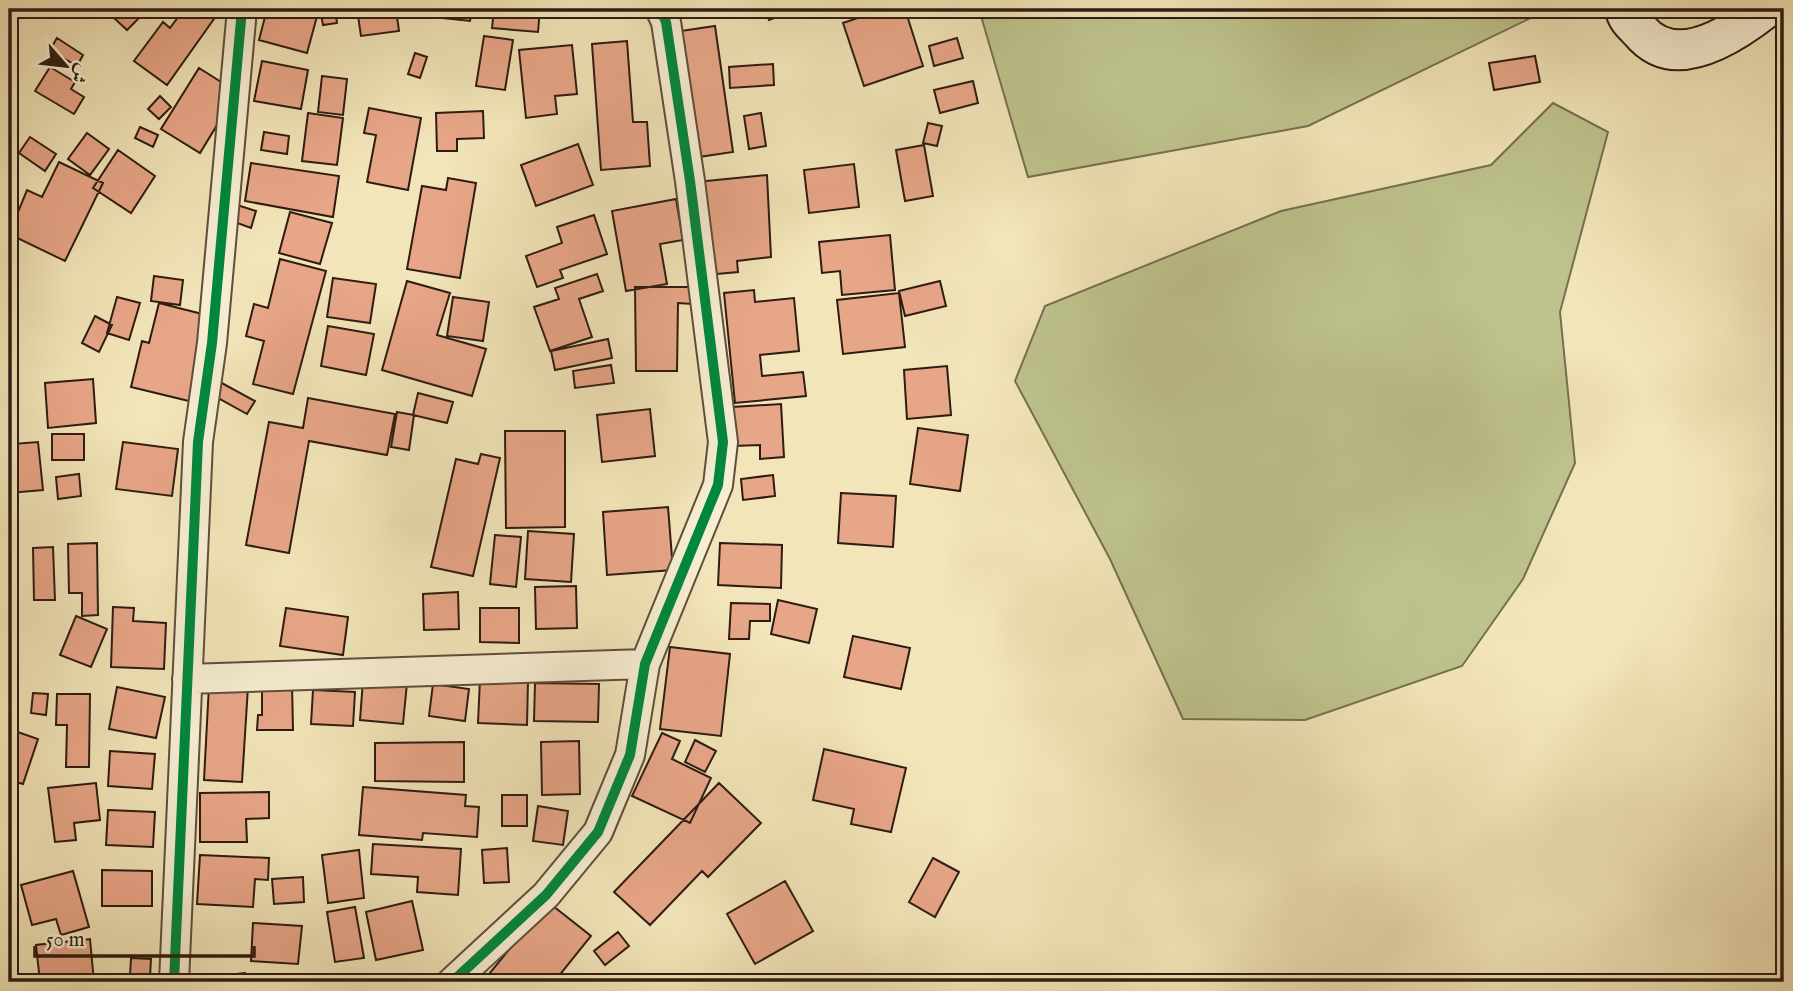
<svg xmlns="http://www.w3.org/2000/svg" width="1793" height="991" viewBox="0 0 1793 991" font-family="'IM FELL English',Amiri,serif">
<rect width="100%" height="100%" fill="#f2e5b9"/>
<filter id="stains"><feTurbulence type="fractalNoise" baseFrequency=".00286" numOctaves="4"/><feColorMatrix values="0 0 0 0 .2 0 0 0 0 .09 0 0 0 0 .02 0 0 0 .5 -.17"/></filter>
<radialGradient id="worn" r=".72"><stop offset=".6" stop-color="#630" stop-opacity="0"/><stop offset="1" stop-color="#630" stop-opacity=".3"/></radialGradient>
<path fill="#bec38d" stroke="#767050" stroke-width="2" d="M979,9H1544L1543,12L1308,126L1028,177Z
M1553,103L1608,132L1560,312L1575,463L1523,579L1462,666L1305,720L1183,719L1110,559L1015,381L1045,306L1281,211L1491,165Z"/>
<path fill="#e8a688" stroke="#2e1c12" stroke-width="2" d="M123,9H148L127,30L114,18Z
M184,9H221L167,85L134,61L163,22L170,28Z
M267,9H319L307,53L259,40Z
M320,9H335L337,23L323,25Z
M357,9H396L399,31L361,36Z
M435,9H472L470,21L434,17Z
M494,9H540L538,32L492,28Z
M765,9H799L769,20Z
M884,9H905L923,66L864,86L843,23Z
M715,26L733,152L692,158L674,32Z
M484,36L513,40L505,90L476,86Z
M57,38L83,55L77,66L50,50Z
M957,38L963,58L934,66L929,46Z
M627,41L633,122H647L650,166L601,170L592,44Z
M572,45L577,94L555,96L557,114L526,118L519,50Z
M415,53L427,57L420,78L408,74Z
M1535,56L1540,82L1494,90L1489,63Z
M262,61L308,70L301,109L254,101Z
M773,64L774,85L730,88L729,67Z
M50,67L75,82L71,89L84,97L74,114L35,91Z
M199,68L237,92L200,153L161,129Z
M322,76L347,79L343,115L318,112Z
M973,81L978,103L940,113L934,90Z
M160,96L171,107L159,119L148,109Z
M369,108L421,118L408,190L367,182L376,135L364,133Z
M483,111L484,138L457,139V151H437L436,113Z
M308,113L343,118L337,165L302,161Z
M761,113L766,146L749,149L744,116Z
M928,123L942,126L937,146L923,143Z
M140,127L158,135L153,147L135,138Z
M264,132L289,136L287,154L261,150Z
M87,133L109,149L90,175L68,159Z
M30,137L56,154L45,171L19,153Z
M578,144L593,185L536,206L521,165Z
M924,145L933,196L905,201L896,150Z
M118,150L155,176L131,213L93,188Z
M59,162L103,183L65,261L9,234L27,190L42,197Z
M251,163L339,176L333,217L245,201Z
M854,164L859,207L809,213L804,170Z
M767,175L771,257L737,261L738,272L706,275L697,182Z
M448,178L476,183L460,278L407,269L422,186L446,190Z
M676,199L683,240L660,244L667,284L626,291L612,211Z
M234,204L256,211L251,228L229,220Z
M290,212L332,223L320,264L279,253Z
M594,215L607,254L560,270L563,278L537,287L526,256L562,243L557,227Z
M890,235L895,290L842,295L840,271L822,273L819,242Z
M280,259L326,271L293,394L253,384L264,341L246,336L254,304L268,308Z
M597,274L603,291L579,299L592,337L550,351L534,307L559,299L555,288Z
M154,276L183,280L180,305L151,301Z
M333,278L376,284L370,323L327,317Z
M407,281L450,293L437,335L486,349L472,396L382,370Z
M940,281L946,306L905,316L899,291Z
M635,287H692V304L678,303L677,371H636Z
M754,290L755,302L794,298L799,351L760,355L762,376L803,372L806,396L735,403L724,293Z
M899,293L905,347L843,354L837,300Z
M117,297L140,303L129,340L107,333Z
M453,297L489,302L483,341L447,336Z
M159,303L214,317L193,402L131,387L142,341L149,343Z
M95,316L112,325L99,352L82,343Z
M328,326L374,334L366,375L321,366Z
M608,339L612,358L555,370L551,351Z
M611,365L614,383L575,388L573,371Z
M947,366L951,415L907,419L904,370Z
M93,379L96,423L48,428L45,383Z
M218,381L255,401L247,414L211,394Z
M418,393L453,402L447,423L413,415Z
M308,398L395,414L387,455L309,441L289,553L246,545L269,422L303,428Z
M781,404L784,457L760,459V445L733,446L732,407Z
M650,409L655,456L602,462L597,415Z
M397,412L414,415L409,450L391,447Z
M11,424L13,444L38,442L43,490L9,493Z
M918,428L968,435L960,491L910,484Z
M505,431H565V527L506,528Z
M52,434H84V460H52Z
M123,442L178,449L172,496L116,489Z
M481,454L500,458L473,576L431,567L456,459L478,464Z
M79,474L81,496L58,499L56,477Z
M773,475L775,496L743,500L741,479Z
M841,493L896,496L893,547L838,543Z
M668,507L673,570L607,575L603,512Z
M528,531L574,534L571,582L525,579Z
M495,535L521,537L516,587L490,584Z
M97,543L98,615L82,616V593H69L68,544Z
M720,543L782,545L781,588L718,585Z
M53,547L55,600H34L33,548Z
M576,586L577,628L536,629L535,587Z
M458,592L459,629L424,630L423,594Z
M778,600L817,609L809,643L771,634Z
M731,603L770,604V621H750L749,639H729Z
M113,607L134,608L133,621L166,623L164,669L111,667Z
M286,608L348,617L343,655L280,646Z
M480,608H519V643L480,642Z
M76,616L107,629L91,667L60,655Z
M853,636L910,648L901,689L844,677Z
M670,647L730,654L721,736L660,729Z
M480,679L528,681L527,725L478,723Z
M363,680L407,683L403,724L360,720Z
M262,683H292L293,730H257L258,715H262Z
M535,683L599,684L598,722L534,721Z
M433,684L469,689L465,721L429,716Z
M209,685L248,687L242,782L204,780Z
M117,687L165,697L156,738L109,729Z
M313,690L355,692L353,726L311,724Z
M33,693L48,694L46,715L31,713Z
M57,694H90L89,767H66L67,725H56Z
M9,729L38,739L23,784L9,780Z
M662,733L680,741L672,759L711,778L690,823L632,796Z
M695,740L716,751L705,772L685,762Z
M579,741L580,794L542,795L541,742Z
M464,742V782L375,781V743Z
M824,749L906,768L891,832L851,824L854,809L813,800Z
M110,751L155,754L152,789L108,786Z
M96,783L100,820L74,823L76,840L55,842L48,788Z
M719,783L761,823L708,877L702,871L650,925L614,892Z
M363,787L466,795L465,806L479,807L477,837L423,833L422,840L359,835Z
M269,792V818L246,819L247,842H200V793Z
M502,795H527V826H502Z
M538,806L568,811L563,845L533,841Z
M108,810L155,812L153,847L106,845Z
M373,844L461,849L458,895L417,892L418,877L371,874Z
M507,848L509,882L484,883L482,850Z
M359,850L364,898L328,903L322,855Z
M200,855L269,858L268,880L255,879L253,907L197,904Z
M933,858L959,872L935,917L909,902Z
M102,870L152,871V906H102Z
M73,871L89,927L61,935L56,919L32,925L21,885Z
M303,877L304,902L274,904L272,879Z
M785,881L813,931L755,964L727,914Z
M412,901L423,950L376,960L366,912Z
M548,902L591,936L554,982H499L489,974Z
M355,907L364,958L335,962L327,912Z
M253,923L302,926L298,964L251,961Z
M618,932L629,946L605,965L594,951Z
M90,939L94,982H40L36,945Z
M131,958L151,959L150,977L130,976Z
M245,973V982H197V978Z"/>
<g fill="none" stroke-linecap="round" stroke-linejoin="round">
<g stroke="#5f4e3c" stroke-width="32">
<path id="minor" d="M187,679L645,664
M174,982L198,442L212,343L242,9
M452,982L546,895L598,832L630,755L645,664L718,485L723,442L690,181L666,22L660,9"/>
</g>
<g stroke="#2e1c12" stroke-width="42">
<path id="secondary" d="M1625,9C1626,18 1633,24 1640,31C1675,73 1732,35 1765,9"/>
</g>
<use href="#minor" stroke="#f7eed2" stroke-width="28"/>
<use href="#secondary" stroke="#f7eed2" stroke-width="38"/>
<g stroke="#f7eed2" stroke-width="15">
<path id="cycleway" d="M174,982L198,442L212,343L242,9
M452,982L546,895L598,832L630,755L645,664L718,485L723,442L690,181L666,22L660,9"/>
</g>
<use href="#cycleway" stroke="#00873e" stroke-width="10"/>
</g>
<rect width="1793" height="991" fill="none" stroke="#f2e5b9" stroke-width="35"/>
<rect x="10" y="10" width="1772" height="970" fill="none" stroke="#2e1c12" stroke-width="3.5"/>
<rect x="18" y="18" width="1758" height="956" fill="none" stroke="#2e1c12" stroke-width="2"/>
<g transform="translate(66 66) rotate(118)" stroke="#f7eed2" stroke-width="5" paint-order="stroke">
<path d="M0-5L12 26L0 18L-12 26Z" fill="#2e1c12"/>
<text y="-10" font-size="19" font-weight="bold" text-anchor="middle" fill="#2e1c12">ش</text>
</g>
<path d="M35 946v10h219v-10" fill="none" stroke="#2e1c12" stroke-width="3.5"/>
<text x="46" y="946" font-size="21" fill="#2e1c12" stroke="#f7eed2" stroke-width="5" paint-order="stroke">50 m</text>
<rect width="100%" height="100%" filter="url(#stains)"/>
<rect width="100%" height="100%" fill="url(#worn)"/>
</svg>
